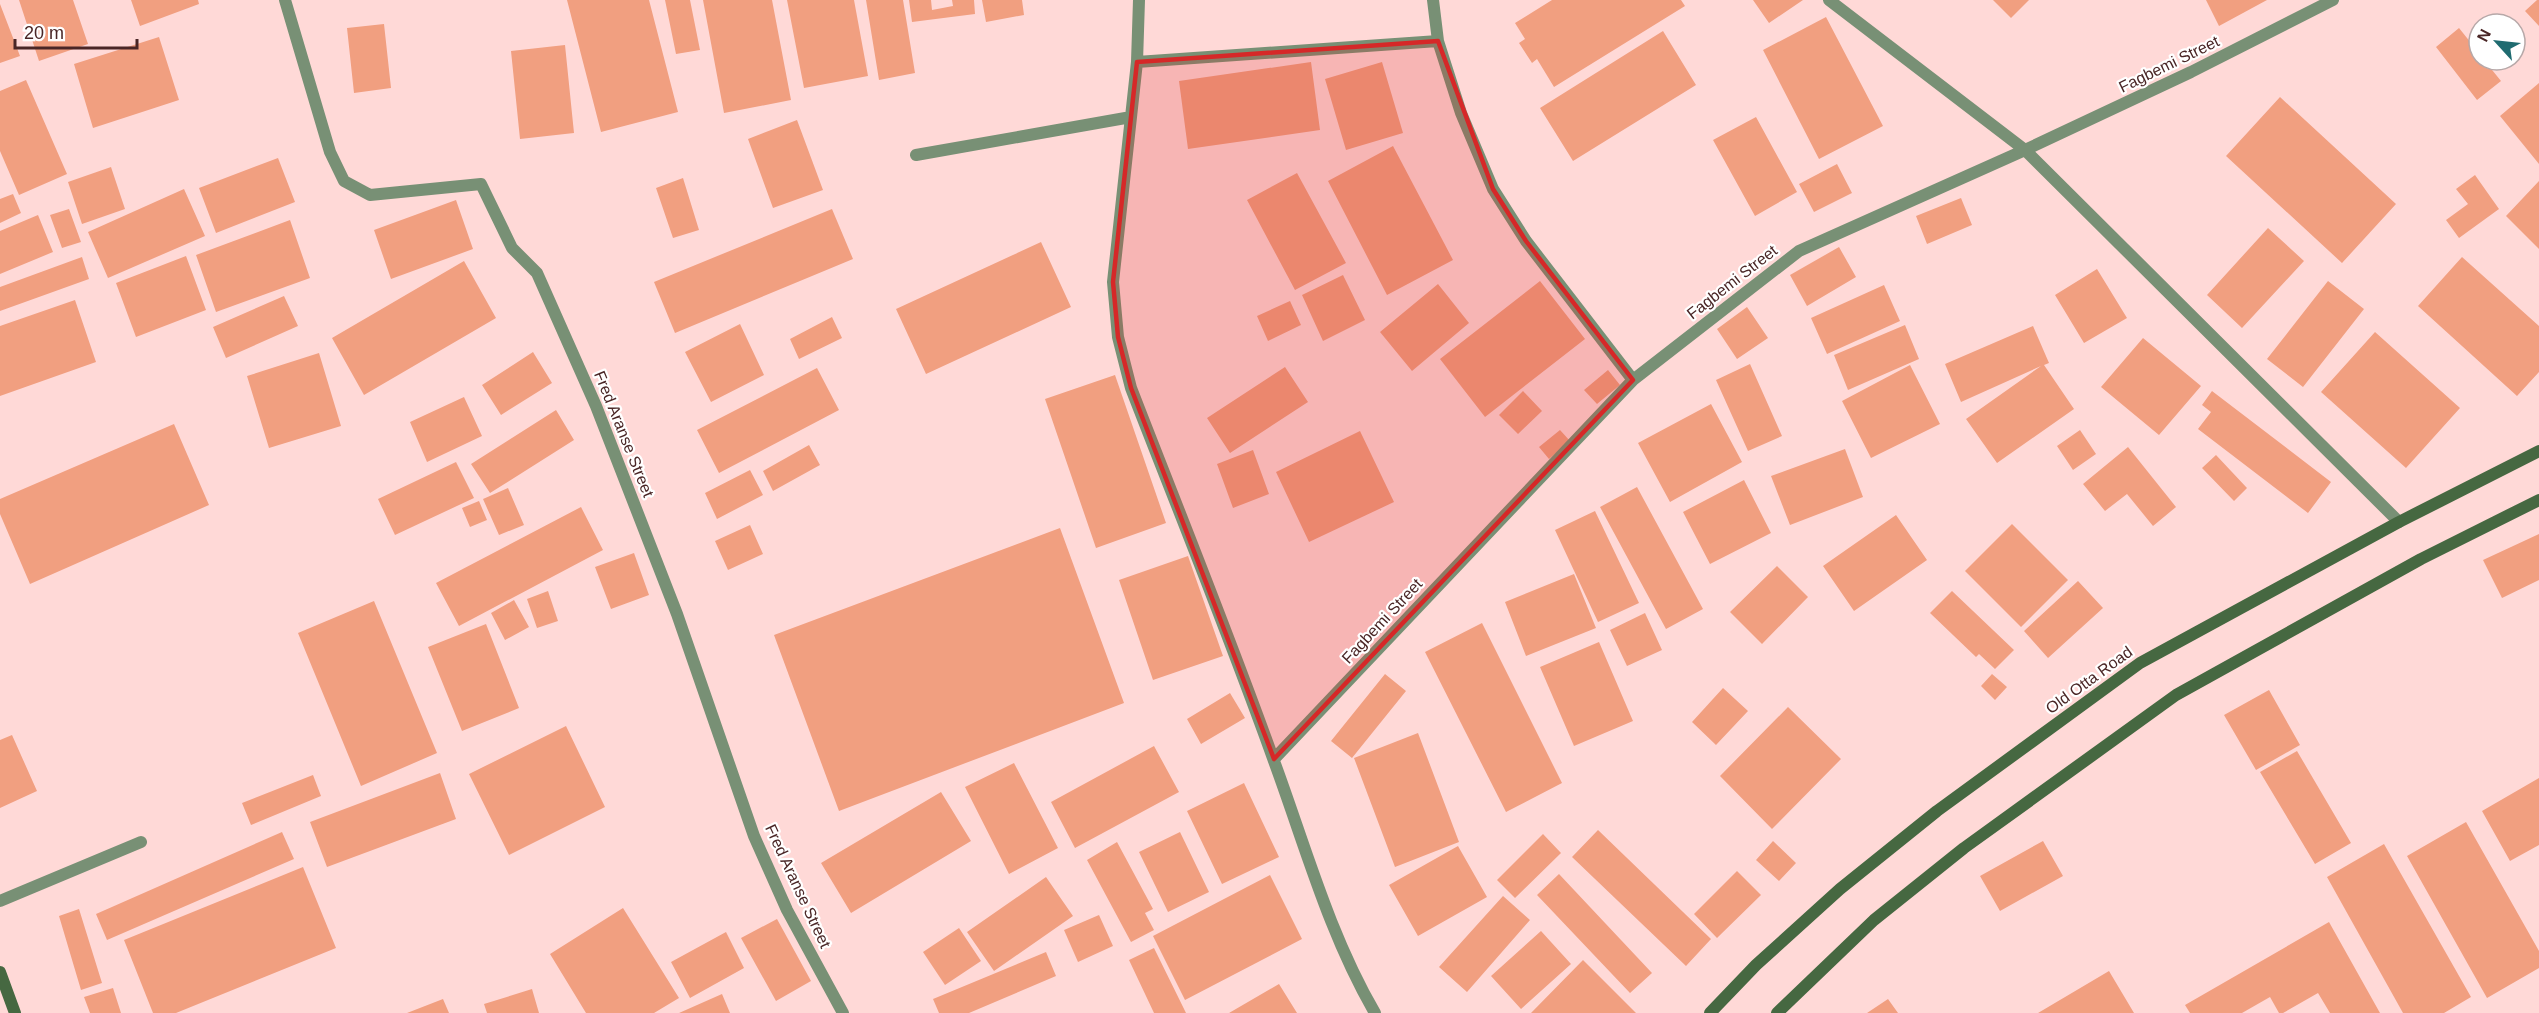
<svg xmlns="http://www.w3.org/2000/svg" width="2539" height="1013" viewBox="0 0 2539 1013" font-family="Helvetica,sans-serif">
<rect width="100%" height="100%" fill="#ffd9d7"/>
<path fill="#f19f80" d="M19,0H73L88,44L39,61Z
M131,0H198L199,4L140,26Z
M567,0H649L678,112L601,132Z
M665,0H690L700,50L676,54Z
M703,0H772L791,100L724,113Z
M787,0H854L868,76L804,88Z
M866,0H903L915,73L879,80Z
M909,0H931L932,10L953,6L952,0H974L975,14L912,22Z
M982,0H1022L1024,15L986,22Z
M1552,0H1681L1685,6L1554,87L1537,59L1532,63L1519,43L1525,39L1515,23Z
M1753,0H1803L1769,23Z
M1993,0H2029L2011,18Z
M2206,0H2267L2219,26Z
M2537,0H2539V26L2525,11Z
M0,4L20,56L0,63Z
M1826,17L1883,126L1819,159L1763,50Z
M384,24L391,88L354,93L347,28Z
M2459,28L2479,53V60H2484L2501,81L2477,100L2436,47Z
M1663,31L1696,85L1573,161L1540,108Z
M159,37L179,100L93,128L74,64Z
M565,45L574,133L520,139L511,51Z
M1311,62L1320,130L1188,149L1179,81Z
M1382,62L1403,133L1346,150L1325,79Z
M26,80L67,174L19,195L0,151V91Z
M2539,83V164L2500,116Z
M2280,97L2396,204L2342,263L2226,156Z
M1756,117L1797,192L1755,216L1713,140Z
M797,120L823,190L773,208L748,139Z
M1393,146L1453,260L1387,295L1328,181Z
M278,158L295,202L216,233L199,188Z
M1837,164L1852,193L1814,212L1799,184Z
M111,167L125,209L82,224L68,182Z
M1297,173L1346,263L1295,290L1247,200Z
M2475,175L2499,209L2459,238L2446,220L2468,204L2456,189Z
M683,178L699,230L673,238L656,188Z
M2539,181V249L2506,216Z
M184,189L205,236L108,278L88,232Z
M13,194L21,213L0,223V199Z
M1961,198L1972,225L1927,244L1916,216Z
M456,200L473,249L391,279L374,230Z
M69,209L81,242L62,248L50,215Z
M832,209L853,259L675,333L654,282Z
M38,215L53,252L0,274V231Z
M290,220L310,278L216,312L196,255Z
M2268,228L2304,261L2242,328L2207,295Z
M1041,242L1071,307L926,374L896,309Z
M1839,247L1856,277L1807,306L1790,275Z
M186,256L206,310L136,337L116,283Z
M82,257L89,279L0,311V287Z
M2462,257L2539,326V372L2517,396L2418,306Z
M464,261L496,318L364,395L332,338Z
M2097,269L2127,318L2084,343L2055,295Z
M1343,275L1365,320L1323,341L1302,295Z
M1540,281L1585,339L1485,417L1440,359Z
M2328,281L2364,309L2303,387L2267,359Z
M1438,284L1469,323L1412,371L1380,332Z
M1884,285L1900,321L1827,354L1811,318Z
M284,296L298,326L226,358L213,327Z
M75,300L96,362L0,396V326Z
M1290,301L1301,325L1268,341L1257,316Z
M1747,307L1768,338L1737,359L1717,329Z
M832,317L842,338L799,359L790,339Z
M740,324L764,375L711,402L685,352Z
M1905,325L1919,359L1848,390L1834,355Z
M2033,326L2049,363L2044,365L2074,409L1997,463L1966,419L2041,366L1961,402L1945,364Z
M2375,332L2460,408L2406,468L2321,392Z
M2143,338L2201,386L2159,435L2101,387Z
M533,352L552,383L501,415L482,385Z
M319,353L341,426L269,448L247,376Z
M1750,364L1782,436L1748,451L1716,380Z
M1910,365L1940,424L1871,458L1842,401Z
M1285,367L1308,402L1230,453L1207,418Z
M817,368L839,410L719,473L697,430Z
M1608,370L1620,385L1597,404L1584,390Z
M1115,375L1166,523L1096,548L1045,399Z
M1523,391L1542,411L1518,434L1499,415Z
M2212,391L2331,482L2308,513L2198,429L2211,412L2202,405Z
M464,397L482,436L427,462L410,422Z
M1711,404L1742,462L1670,502L1638,443Z
M556,410L574,440L490,493L471,464Z
M174,424L209,505L30,584L0,514V499Z
M1560,430L1570,441L1549,459L1539,447Z
M2080,430L2096,454L2073,470L2057,446Z
M1360,431L1394,502L1309,542L1276,472Z
M809,445L820,465L773,491L763,471Z
M2128,447L2176,507L2153,526L2127,494L2105,511L2083,484Z
M1845,449L1863,497L1790,525L1771,476Z
M1253,450L1269,494L1233,508L1217,464Z
M2216,455L2247,488L2234,501L2202,468Z
M456,462L474,498L395,535L378,499Z
M750,470L763,495L717,519L705,493Z
M1744,480L1771,533L1710,564L1683,512Z
M1637,487L1703,609L1666,629L1600,507Z
M508,488L524,525L499,535L483,499Z
M479,501L487,520L470,527L462,508Z
M581,507L603,550L459,626L436,583Z
M1595,511L1639,603L1598,622L1555,530Z
M1896,515L1927,560L1854,611L1823,566Z
M2012,524L2068,580L2021,627L1965,571Z
M750,525L763,554L728,570L715,541Z
M1060,528L1124,703L839,811L774,635Z
M2539,534V580L2502,598L2483,560Z
M634,553L649,595L611,609L595,567Z
M1188,556L1223,656L1153,680L1119,580Z
M1777,566L1808,597L1762,644L1730,612Z
M1574,574L1596,628L1526,656L1505,602Z
M2078,581L2103,608L2048,658L2024,631Z
M548,591L558,621L537,628L527,599Z
M1952,591L2014,650L1995,669L1979,654L1976,657L1930,613Z
M514,600L529,627L505,640L491,613Z
M374,601L437,753L361,786L298,633Z
M1645,613L1662,650L1627,666L1610,630Z
M1482,623L1562,783L1506,812L1425,652Z
M486,624L519,708L462,731L428,647Z
M1599,642L1633,721L1574,746L1540,667Z
M1385,674L1406,691L1352,758L1331,741Z
M1992,674L2007,687L1995,700L1981,686Z
M1723,688L1748,711L1716,745L1692,722Z
M2269,690L2300,745L2256,770L2224,715Z
M1230,693L1245,718L1201,744L1187,719Z
M1788,707L1841,759L1772,829L1720,776Z
M566,726L605,807L509,855L469,774Z
M1418,733L1459,842L1395,867L1354,758Z
M12,735L37,791L0,808V740Z
M1154,746L1179,792L1075,848L1051,802Z
M2297,751L2351,843L2315,864L2260,772Z
M1014,763L1058,848L1009,874L965,787Z
M440,773L456,819L327,867L310,822Z
M313,775L321,796L251,825L242,803Z
M2539,778V845L2510,861L2482,811Z
M1244,783L1279,857L1222,884L1187,811Z
M941,792L971,841L851,913L821,863Z
M2466,822L2539,951V968L2487,998L2407,856Z
M1598,830L1711,939L1686,966L1572,857Z
M282,832L294,859L107,940L96,914Z
M1180,832L1209,892L1168,912L1139,852Z
M1543,834L1561,853L1515,898L1497,880Z
M1773,841L1796,863L1779,881L1756,860Z
M2043,841L2063,876L2000,911L1980,876Z
M1117,842L1153,909L1145,913L1154,930L1131,942L1087,860Z
M2384,844L2471,997L2444,1013H2403L2327,877Z
M1458,846L1487,897L1418,936L1389,885Z
M303,867L336,948L176,1013H153L124,940Z
M1737,871L1761,895L1717,938L1694,914Z
M1559,874L1652,973L1630,993L1537,895Z
M1270,875L1302,939L1185,1000L1153,936Z
M1046,877L1073,916L994,971L967,932Z
M1503,896L1530,920L1467,992L1439,967Z
M623,908L679,998L654,1013H586L550,954Z
M79,909L102,983L81,990L59,916Z
M1099,915L1113,946L1078,962L1064,930Z
M777,919L811,981L776,1001L741,938Z
M2329,922L2380,1013H2330L2318,993L2283,1013H2279L2270,997L2242,1013H2190L2185,1005Z
M959,928L981,961L945,985L923,952Z
M1541,931L1571,964L1521,1009L1491,976Z
M726,932L744,968L690,998L671,962Z
M1154,948L1186,1013H1154L1129,960Z
M1046,952L1056,976L969,1013H939L933,999Z
M1583,960L1636,1013H1531Z
M2109,971L2134,1013H2038Z
M1279,984L1297,1013H1229Z
M113,988L121,1013H90L84,997Z
M532,989L539,1013H487L484,1004Z
M722,994L730,1013H679Z
M443,999L449,1013H407Z
M1888,999L1898,1013H1867Z"/>
<g fill="none" stroke-linecap="round" stroke-linejoin="round">
<path stroke="#789075" stroke-width="12" d="M285,0L330,152L344,181L370,195L481,184L512,248L537,273L596,406L677,614L754,836L787,910L843,1013
M1139,0L1137,62L1113,282L1118,337L1131,388C1179,512 1229,635 1274,761C1305,845 1329,934 1375,1013
M1433,0L1438,41L1461,113L1493,189L1526,241L1633,380
M1829,0L2025,150L2399,522
M1137,62L1438,41
M916,155L1131,117
M1274,759L1633,380L1799,251L2025,150L2191,72L2333,0
M0,901L141,842"/>
<path stroke="#466841" stroke-width="12" d="M0,972L15,1013
M1710,1013L1756,965L1840,889L1937,811L2140,663L2399,522L2539,451
M1777,1013L1874,920L1964,848L2176,695L2421,559L2539,500"/>
</g>
<path fill="#d62828" fill-opacity="0.2" stroke="#d62828" stroke-width="4.5" stroke-linejoin="round" d="M1438,41L1493,189L1526,241L1633,380L1274,759L1131,388L1118,337L1113,282L1137,62Z"/>
<g text-anchor="middle" dominant-baseline="central" stroke-width="4.5" stroke-linejoin="round" paint-order="stroke">
<g font-size="16" fill="#4a2626" stroke="#fff">
<text transform="translate(2169 64) rotate(-26)">Fagbemi Street</text>
<text transform="translate(1732 282) rotate(-38)">Fagbemi Street</text>
<text transform="translate(624 434) rotate(68)">Fred Aranse Street</text>
<text transform="translate(1382 621) rotate(-47)">Fagbemi Street</text>
<text transform="translate(2089 680) rotate(-36)">Old Otta Road</text>
<text transform="translate(798 886) rotate(65)">Fred Aranse Street</text>
</g>
</g>
<g transform="translate(2497 42) rotate(297)"><circle r="28" fill="#ffffff" stroke="#b7a8a8" stroke-width="1.5"/>
<path d="M0-4.5L10 22L0 15L-10 22Z" fill="#1f6b70"/>
<text y="-9" font-size="16" font-weight="bold" text-anchor="middle" fill="#4a2626">N</text>
</g>
<path d="M15 39v9h122v-9" fill="none" stroke="#4a2626" stroke-width="3"/>
<text x="24" y="39" font-size="18" fill="#4a2626" stroke="#ffffff" stroke-width="4.5" paint-order="stroke">20 m</text>
</svg>
